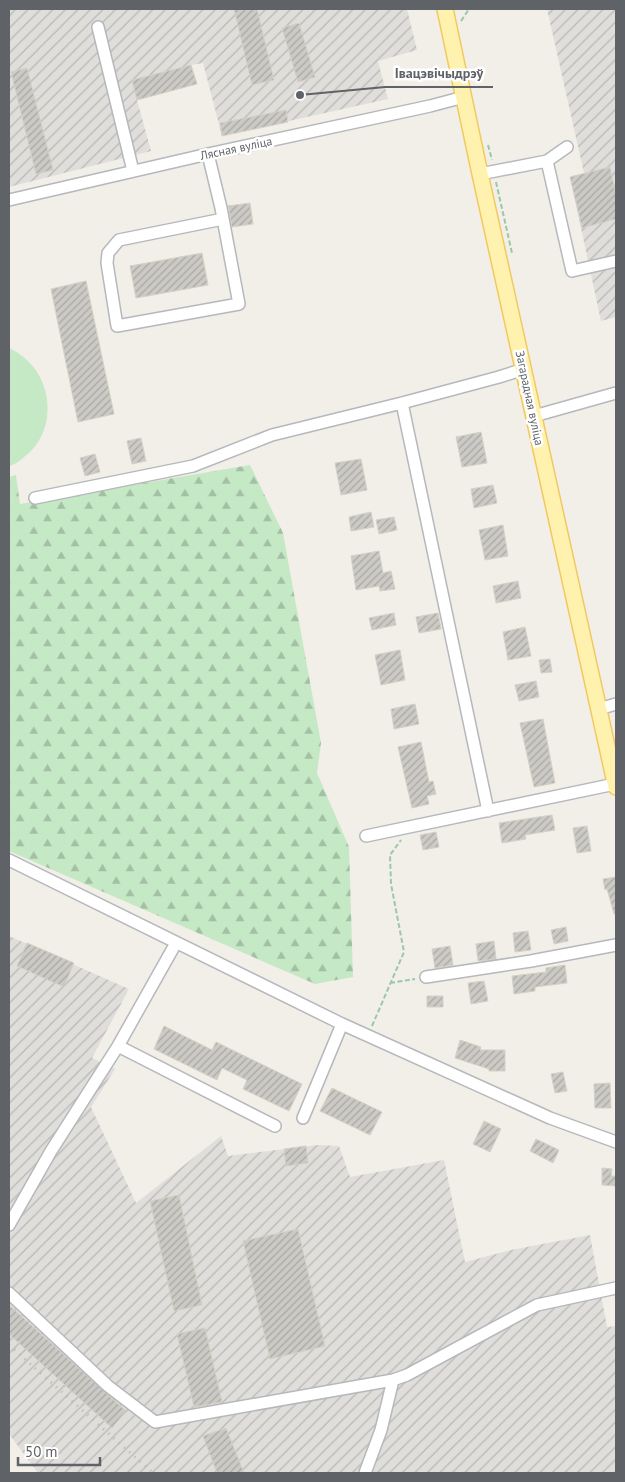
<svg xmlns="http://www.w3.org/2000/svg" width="625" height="1482" viewBox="0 0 625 1482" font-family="'PT Sans',sans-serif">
<defs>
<pattern id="industrial-furrows" width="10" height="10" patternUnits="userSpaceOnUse" patternTransform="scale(1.25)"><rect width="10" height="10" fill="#e0deda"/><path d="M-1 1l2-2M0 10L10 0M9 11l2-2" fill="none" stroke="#b9b8b5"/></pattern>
<pattern id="forest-firs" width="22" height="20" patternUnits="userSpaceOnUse" patternTransform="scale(1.25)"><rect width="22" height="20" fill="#c5e8c5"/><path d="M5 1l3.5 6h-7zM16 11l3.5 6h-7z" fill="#a3c0a4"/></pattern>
<pattern id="building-hatch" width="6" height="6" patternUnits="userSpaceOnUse" patternTransform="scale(1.25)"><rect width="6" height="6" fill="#cccac5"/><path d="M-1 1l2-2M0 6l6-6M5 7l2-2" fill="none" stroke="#a9a8a4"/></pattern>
</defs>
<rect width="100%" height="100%" fill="#f1efe8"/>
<path fill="url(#industrial-furrows)" d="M9,9H407L417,50L378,61L388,99L222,136L203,63L191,65L137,100L151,151L9,187Z
M547,9H616V317L601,321L570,177L584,173Z
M9,936L129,989L92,1058L115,1069L91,1107L136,1203L221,1136L228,1156L318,1145L339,1146L350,1177L444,1160L465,1262L511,1250L590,1235L607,1327L616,1326V1473H38L9,1434Z"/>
<path fill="url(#forest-firs)" d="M250,465L283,533L321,743L317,773L349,847L353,977L315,984L9,851V477L16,475L20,504Z"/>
<path fill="#c5e8c5" d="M9,348C14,350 18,353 22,356C53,379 57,428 28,454C21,459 17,464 9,466Z"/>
<path fill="url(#building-hatch)" stroke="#d6d1c6" d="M234,9H257L274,80L252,85Z
M299,23L315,77L298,82L282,28Z
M191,65L197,84L137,100L132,80Z
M27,68L53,170L36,174L11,72Z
M286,110L288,122L222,136L220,123Z
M610,167L616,196V219L582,228L570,177Z
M250,203L253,224L232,227L228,206Z
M202,253L208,285L136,298L130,266Z
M86,281L114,414L78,422L51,289Z
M481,432L487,463L462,467L456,437Z
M141,438L146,461L132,464L127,441Z
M95,454L100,472L85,476L80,458Z
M361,459L367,490L341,495L335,463Z
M493,485L497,503L474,508L471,489Z
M371,512L374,527L351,531L349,517Z
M394,517L397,530L379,534L376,520Z
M503,525L508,556L485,560L479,530Z
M379,551L383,573L391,571L395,589L380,591L379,586L356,590L351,556Z
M518,581L521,598L496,603L493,586Z
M394,613L396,625L372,630L369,618Z
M438,613L441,629L419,633L416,617Z
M525,627L531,656L508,660L503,632Z
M400,650L405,680L381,685L375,655Z
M550,659L552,672L541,673L539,660Z
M536,681L539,697L519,701L515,685Z
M415,704L419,724L394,729L391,709Z
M543,719L555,783L534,787L520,723Z
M421,742L429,782L433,781L436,794L427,796L429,804L412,808L398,747Z
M552,815L555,830L525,835L526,839L502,843L499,823Z
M587,826L591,851L577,853L573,828Z
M436,832L439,847L423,850L420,835Z
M616,877V914H614L607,889L605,890L603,879Z
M566,927L568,941L554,944L551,930Z
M528,931L531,950L515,952L513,933Z
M494,941L496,959L478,961L476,944Z
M27,943L74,963L64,987L17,966Z
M450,946L453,965L435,968L432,949Z
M565,965L567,983L535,987V991L514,994L512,976L546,972V968Z
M484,981L488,1001L471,1004L468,983Z
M427,996H443V1007H427Z
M164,1026L212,1050L216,1042L302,1084L289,1111L243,1089L247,1080L222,1068L217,1080L154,1049Z
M460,1040L481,1047L480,1050H505V1071H489V1069L455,1058Z
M563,1072L567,1091L555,1093L551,1074Z
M610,1083L611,1108H595L594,1084Z
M332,1088L382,1112L370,1135L320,1111Z
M484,1121L501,1129L490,1152L473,1144Z
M536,1139L559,1150L553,1163L530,1151Z
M306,1146L308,1163L286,1166L284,1149Z
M602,1168L612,1169L611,1176H616V1186L602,1185Z
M179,1195L202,1305L174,1311L150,1201Z
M298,1229L325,1346L270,1359L243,1241Z
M9,1305L126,1411L112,1428L9,1334Z
M205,1328L222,1402L194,1407L177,1334Z
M226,1428L244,1473H217L203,1436Z"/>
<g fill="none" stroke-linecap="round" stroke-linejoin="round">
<g stroke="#b5b8bc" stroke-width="14">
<path id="minor" d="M98,27L133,171
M208,154L221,208L239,304L117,326L107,263L108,253L119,240L223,219
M547,161L572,271L616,261
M480,174L547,161L567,147
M9,200L208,154L430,106L464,97
M402,403L488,811
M534,416L616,393
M35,498L193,466L272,435L402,403L499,377L524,369
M599,709L616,704
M366,836L615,784
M9,860L342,1024L550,1118L616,1142
M426,977L531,961L616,945
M118,1046L275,1126
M303,1118L342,1024
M9,1225L51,1151L118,1046L176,943
M9,1293L108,1386L155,1422L393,1380
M365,1473L381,1430L393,1380L407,1375L537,1305L616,1288"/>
</g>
<g stroke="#f2c960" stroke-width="18">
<path id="major" d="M445,9L480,174L616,787"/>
</g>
<path stroke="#9cc7a9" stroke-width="2" stroke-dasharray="5 2.5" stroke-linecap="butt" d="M461,21L469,9
M488,145L492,160
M496,182L512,253
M390,983L415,979
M372,1026L404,952L391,884L390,855L401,840"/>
<use href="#minor" stroke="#fff" stroke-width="11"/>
<use href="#major" stroke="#fff2af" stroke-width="15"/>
<path stroke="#b6b7b8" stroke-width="3" stroke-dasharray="1 6" stroke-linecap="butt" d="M9,1345L153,1473"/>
</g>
<g text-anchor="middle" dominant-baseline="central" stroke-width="5" stroke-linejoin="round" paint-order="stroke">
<g font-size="12" fill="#5f6368" stroke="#fff">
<text transform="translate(236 148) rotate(-12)">Лясная вуліца</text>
<text transform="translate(530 398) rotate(78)">Загарадная вуліца</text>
</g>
</g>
<path fill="none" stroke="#5f6368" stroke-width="2" d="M300 95L385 87H493"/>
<circle fill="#5f6368" stroke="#fff" stroke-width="2" cx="300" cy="95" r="5"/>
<g font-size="14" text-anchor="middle" font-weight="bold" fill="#5f6368" stroke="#fff" stroke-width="5" stroke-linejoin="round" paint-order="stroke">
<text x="439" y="78">Івацэвічыдрэў</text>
</g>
<rect width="625" height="1482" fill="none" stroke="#5f6368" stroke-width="20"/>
<path d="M18 1457v8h82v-8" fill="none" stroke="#5f6368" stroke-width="2.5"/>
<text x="25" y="1457" font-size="15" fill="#5f6368" stroke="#ffffff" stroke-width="4" paint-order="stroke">50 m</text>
</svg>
